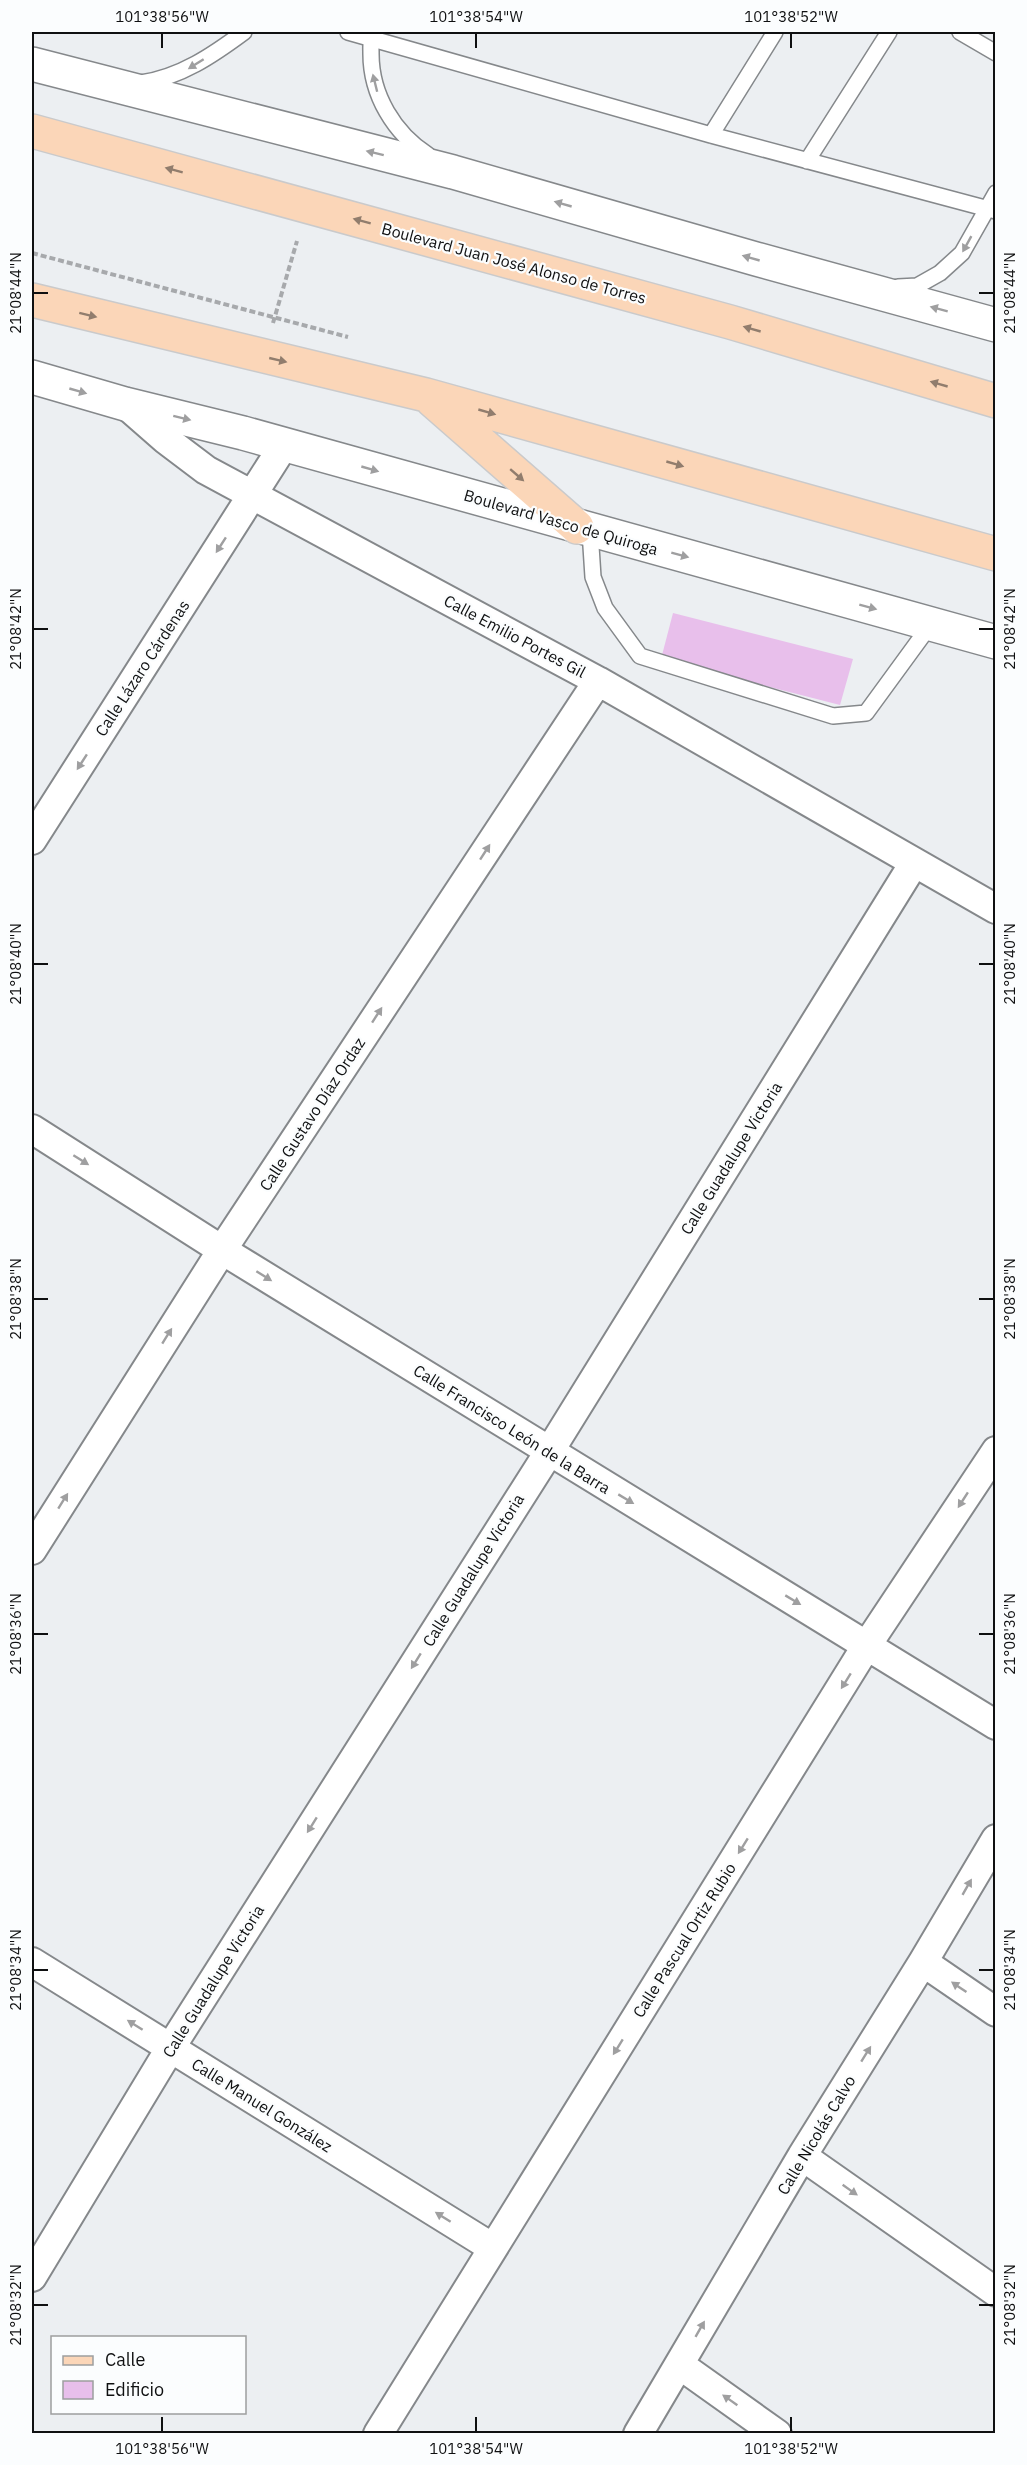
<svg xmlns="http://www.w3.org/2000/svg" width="1027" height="2465" viewBox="0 0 1027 2465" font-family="'IBM Plex Sans',sans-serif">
<rect width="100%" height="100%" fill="#eceff2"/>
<path fill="#e8bfeb" d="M673,613L853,659L840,705L661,659Z"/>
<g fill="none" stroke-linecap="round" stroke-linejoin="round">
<g stroke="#85888b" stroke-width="18">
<path id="service" d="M348,32L711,135L996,211
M375,32C370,39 371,45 371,54C371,95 394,133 428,155
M960,32L996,53
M141,83C181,77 213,55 244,32
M711,135L775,32
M807,161L889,32
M898,287L917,286L940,273L962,253L996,193
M590,531L593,577L605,608L640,656L833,716L866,713L931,624"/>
</g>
<g stroke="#85888b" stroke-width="32">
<path id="minor" d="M125,404L165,439L206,470L598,681L996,909
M32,840L284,445
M32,1129L222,1250L996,1725
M32,1550L222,1250L598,681
M32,1962L493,2248
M923,1962L996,2012
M802,2156L996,2292
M32,2277L171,2047L549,1452L914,863
M680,2365L777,2434
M378,2434L867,1645L996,1451
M638,2434L802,2156L923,1962L996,1839"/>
</g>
<g stroke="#85888b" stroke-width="36">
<path id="tertiary" d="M32,64L453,172L756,259L996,325
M32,377L125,404L243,433L996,642"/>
</g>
<g stroke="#cacacb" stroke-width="36">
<path id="primary" d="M32,131L730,322L996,401
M32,300L426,395L996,554
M432,400L577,527"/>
</g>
<path stroke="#a7a9ac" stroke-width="4" stroke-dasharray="6 3" stroke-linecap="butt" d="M32,253L348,337
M273,323L297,241"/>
<use href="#service" stroke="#fff" stroke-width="15"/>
<use href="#minor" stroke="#fff" stroke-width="28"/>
<use href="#tertiary" stroke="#fff" stroke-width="33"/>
<use href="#primary" stroke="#fbd6b8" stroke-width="33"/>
</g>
<defs><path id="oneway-solid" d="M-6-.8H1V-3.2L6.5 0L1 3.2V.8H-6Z" transform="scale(1.5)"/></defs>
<g fill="#9f9fa0">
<use href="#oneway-solid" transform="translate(196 64) rotate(148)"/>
<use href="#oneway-solid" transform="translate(375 83) rotate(-104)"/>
<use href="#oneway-solid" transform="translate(375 153) rotate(-166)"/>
<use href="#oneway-solid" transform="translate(563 204) rotate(-164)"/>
<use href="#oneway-solid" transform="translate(967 244) rotate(119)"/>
<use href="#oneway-solid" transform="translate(751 258) rotate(-164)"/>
<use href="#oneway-solid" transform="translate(939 309) rotate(-165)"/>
<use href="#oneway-solid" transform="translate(78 391) rotate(16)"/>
<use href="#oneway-solid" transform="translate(182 418) rotate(14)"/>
<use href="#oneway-solid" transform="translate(370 469) rotate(16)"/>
<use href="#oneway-solid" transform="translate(221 545) rotate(123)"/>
<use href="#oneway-solid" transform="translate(680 555) rotate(15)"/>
<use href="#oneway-solid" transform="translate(868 607) rotate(15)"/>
<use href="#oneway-solid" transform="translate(82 762) rotate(123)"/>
<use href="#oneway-solid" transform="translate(485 852) rotate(-57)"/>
<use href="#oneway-solid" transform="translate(377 1015) rotate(-57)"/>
<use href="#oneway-solid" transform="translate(81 1160) rotate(32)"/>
<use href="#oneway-solid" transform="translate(264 1276) rotate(32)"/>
<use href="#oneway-solid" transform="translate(167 1336) rotate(-58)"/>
<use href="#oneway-solid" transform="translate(626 1499) rotate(31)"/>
<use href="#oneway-solid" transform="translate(963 1500) rotate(123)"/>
<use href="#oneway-solid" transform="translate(63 1501) rotate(-58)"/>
<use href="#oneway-solid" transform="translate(793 1600) rotate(31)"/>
<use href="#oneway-solid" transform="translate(416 1661) rotate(122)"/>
<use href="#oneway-solid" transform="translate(846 1681) rotate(122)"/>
<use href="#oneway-solid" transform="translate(312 1825) rotate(122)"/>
<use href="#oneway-solid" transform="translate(743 1846) rotate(122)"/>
<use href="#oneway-solid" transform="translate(967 1887) rotate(-60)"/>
<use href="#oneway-solid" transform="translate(959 1987) rotate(-146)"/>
<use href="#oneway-solid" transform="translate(135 2025) rotate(-148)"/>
<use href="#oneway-solid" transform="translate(618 2047) rotate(122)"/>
<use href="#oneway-solid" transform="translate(866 2054) rotate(-58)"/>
<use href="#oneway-solid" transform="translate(850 2190) rotate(35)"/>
<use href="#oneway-solid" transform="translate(443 2217) rotate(-148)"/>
<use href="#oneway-solid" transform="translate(700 2329) rotate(-60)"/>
<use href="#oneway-solid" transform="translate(730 2400) rotate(-145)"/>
</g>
<g fill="#917d6d">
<use href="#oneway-solid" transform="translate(174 170) rotate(-165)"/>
<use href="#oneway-solid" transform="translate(362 221) rotate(-165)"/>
<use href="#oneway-solid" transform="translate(88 315) rotate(14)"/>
<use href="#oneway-solid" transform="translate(752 329) rotate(-164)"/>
<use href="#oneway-solid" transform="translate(278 360) rotate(13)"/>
<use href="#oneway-solid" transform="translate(939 384) rotate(-164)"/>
<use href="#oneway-solid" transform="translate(487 412) rotate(16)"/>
<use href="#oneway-solid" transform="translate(675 464) rotate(16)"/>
<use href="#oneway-solid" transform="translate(517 475) rotate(41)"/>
</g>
<path fill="none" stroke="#0f1011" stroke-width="2" d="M162,33V48M476,33V48M791,33V48M33,293H48M979,293H994M33,629H48M979,629H994M33,964H48M979,964H994M33,1299H48M979,1299H994M33,1634H48M979,1634H994M33,1970H48M979,1970H994M33,2305H48M979,2305H994M162,2417V2432M476,2417V2432M791,2417V2432"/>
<g text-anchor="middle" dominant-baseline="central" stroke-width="4.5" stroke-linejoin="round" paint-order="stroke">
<g font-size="16" fill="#0f1011" stroke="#fbfdfe">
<text transform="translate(514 263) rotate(15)">Boulevard Juan José Alonso de Torres</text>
<text transform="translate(561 522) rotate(16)">Boulevard Vasco de Quiroga</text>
<text transform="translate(515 636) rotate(28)">Calle Emilio Portes Gil</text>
<text transform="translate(142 668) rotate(-57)">Calle Lázaro Cárdenas</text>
<text transform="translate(312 1114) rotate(-57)">Calle Gustavo Díaz Ordaz</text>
<text transform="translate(731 1158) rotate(-58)">Calle Guadalupe Victoria</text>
<text transform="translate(512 1429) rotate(32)">Calle Francisco León de la Barra</text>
<text transform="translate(473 1570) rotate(-58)">Calle Guadalupe Victoria</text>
<text transform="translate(684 1940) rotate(-58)">Calle Pascual Ortiz Rubio</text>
<text transform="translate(213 1981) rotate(-58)">Calle Guadalupe Victoria</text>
<text transform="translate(262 2105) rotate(32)">Calle Manuel González</text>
<text transform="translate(816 2135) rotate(-59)">Calle Nicolás Calvo</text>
</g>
</g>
<rect width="1027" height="2465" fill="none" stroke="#fbfdfe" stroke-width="66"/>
<rect x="51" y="2336" width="195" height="78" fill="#fbfdfe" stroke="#9d9e9f" stroke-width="1.5"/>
<rect x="63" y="2356" width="30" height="9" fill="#fbd6b8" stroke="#9d9e9f" stroke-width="1.5"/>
<text x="105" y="2366" font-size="18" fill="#0f1011">Calle</text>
<rect x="63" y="2381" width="30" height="18" fill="#e8bfeb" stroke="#9d9e9f" stroke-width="1.5"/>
<text x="105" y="2396" font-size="18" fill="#0f1011">Edificio</text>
<rect x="33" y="33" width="961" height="2399" fill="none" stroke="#0f1011" stroke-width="2"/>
<g font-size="15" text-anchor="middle" fill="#0f1011">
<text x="162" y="22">101°38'56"W</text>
<text x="476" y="22">101°38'54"W</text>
<text x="791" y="22">101°38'52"W</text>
<text transform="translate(16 293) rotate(-90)" y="5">21°08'44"N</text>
<text transform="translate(1010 293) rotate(-90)" y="5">21°08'44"N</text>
<text transform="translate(16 629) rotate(-90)" y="5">21°08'42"N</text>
<text transform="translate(1010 629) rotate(-90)" y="5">21°08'42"N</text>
<text transform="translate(16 964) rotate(-90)" y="5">21°08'40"N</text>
<text transform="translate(1010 964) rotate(-90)" y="5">21°08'40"N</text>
<text transform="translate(16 1299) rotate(-90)" y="5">21°08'38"N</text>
<text transform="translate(1010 1299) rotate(-90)" y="5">21°08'38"N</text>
<text transform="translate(16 1634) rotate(-90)" y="5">21°08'36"N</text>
<text transform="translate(1010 1634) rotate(-90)" y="5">21°08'36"N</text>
<text transform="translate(16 1970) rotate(-90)" y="5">21°08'34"N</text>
<text transform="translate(1010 1970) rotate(-90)" y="5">21°08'34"N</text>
<text transform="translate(16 2305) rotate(-90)" y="5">21°08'32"N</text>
<text transform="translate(1010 2305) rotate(-90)" y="5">21°08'32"N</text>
<text x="162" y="2454">101°38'56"W</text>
<text x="476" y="2454">101°38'54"W</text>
<text x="791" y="2454">101°38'52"W</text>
</g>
</svg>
